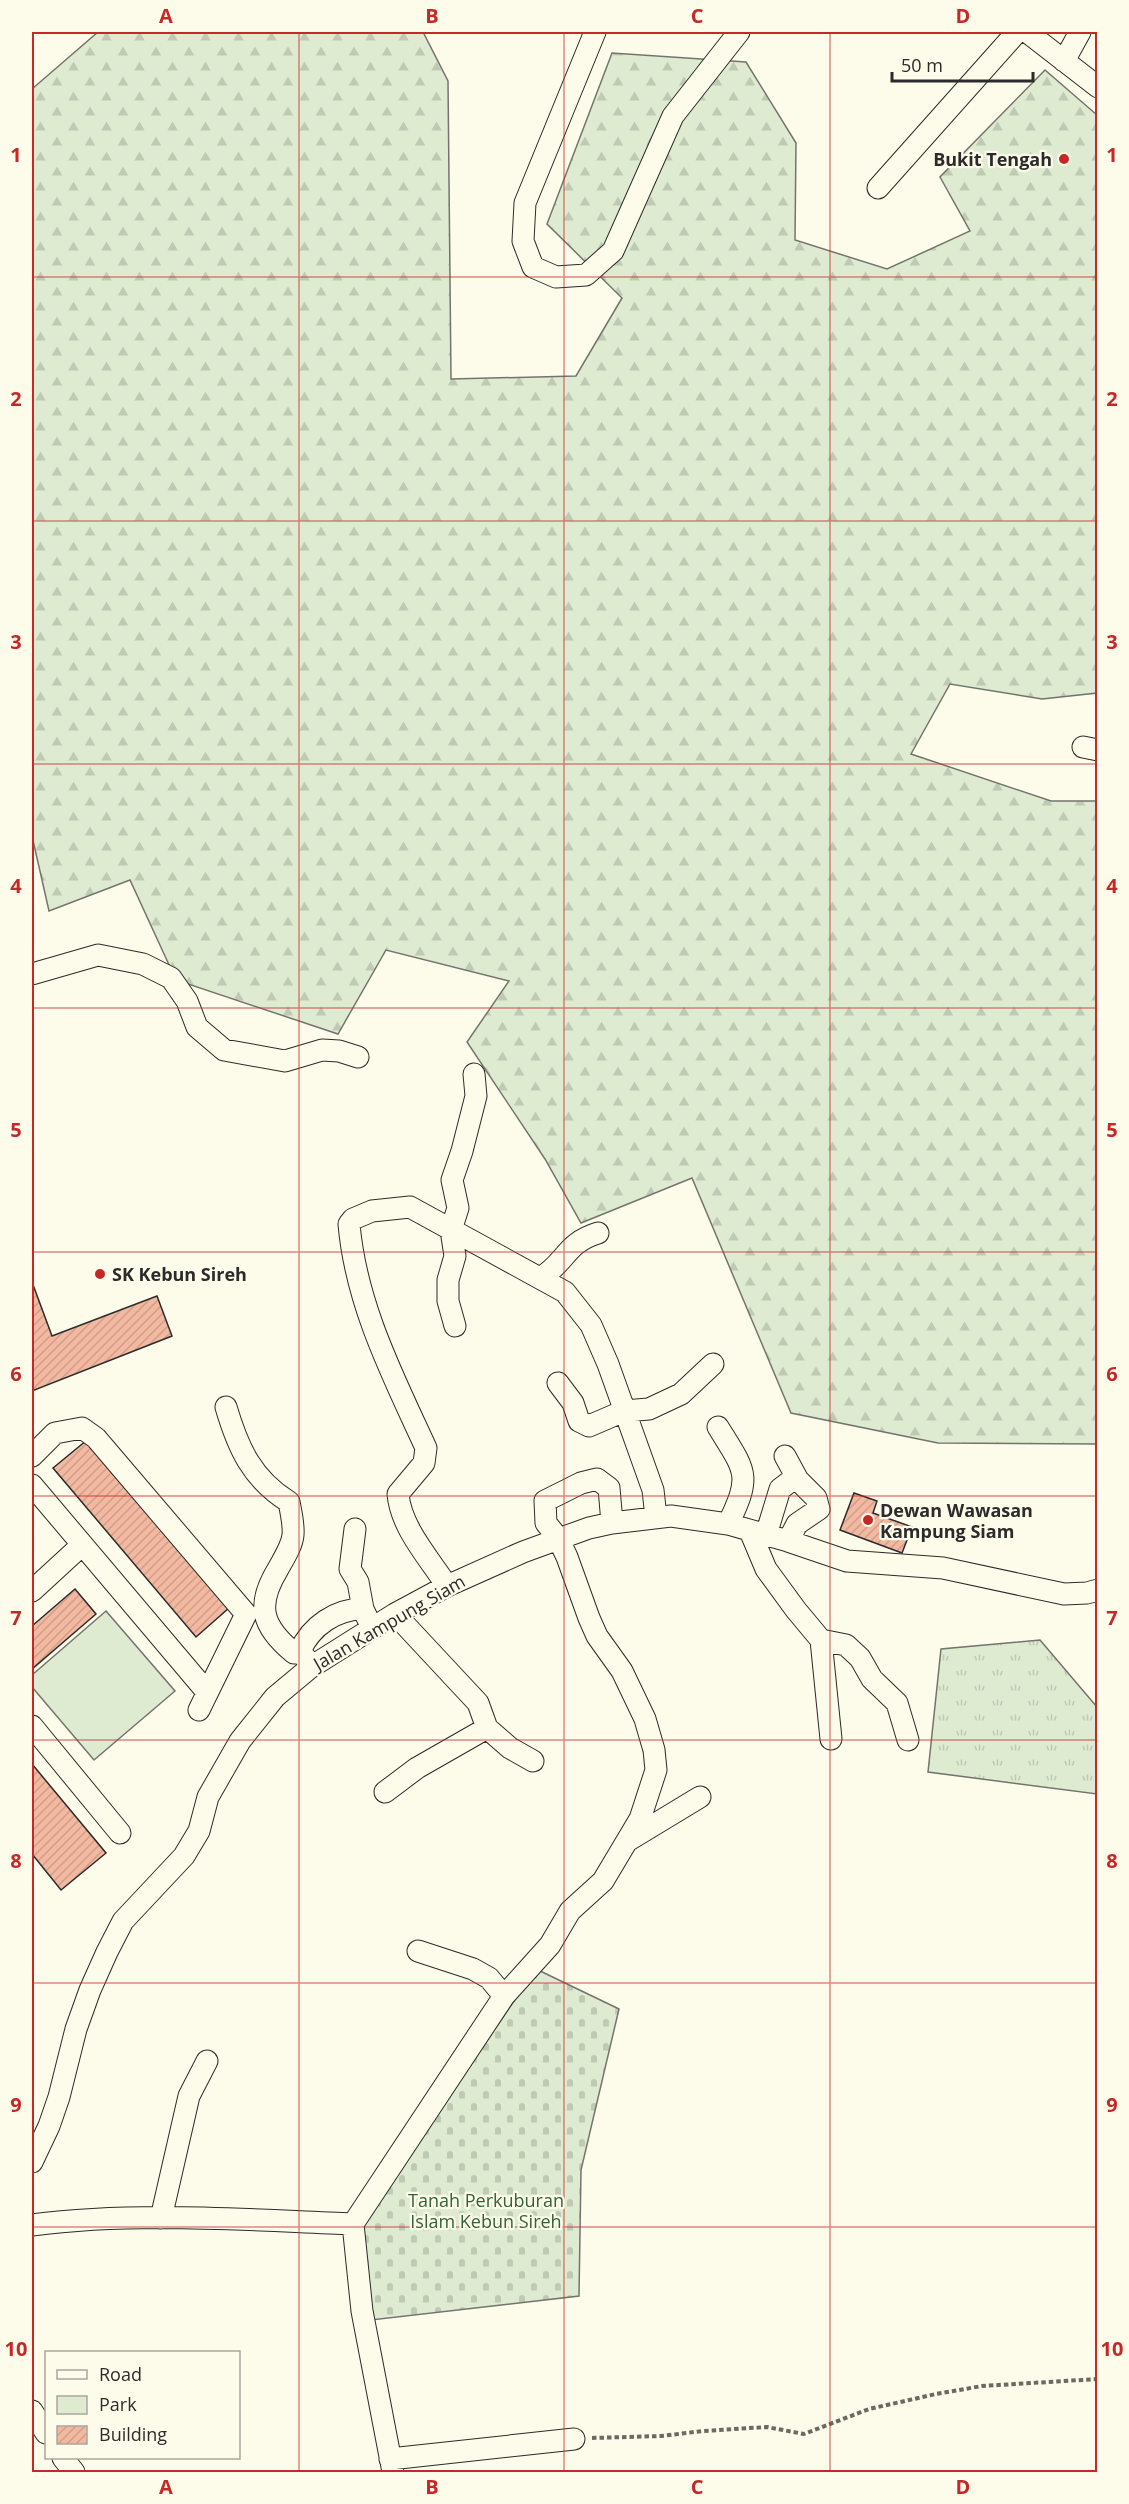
<svg xmlns="http://www.w3.org/2000/svg" width="1129" height="2504" viewBox="0 0 1129 2504" font-family="'Open Sans',sans-serif">
<defs>
<pattern id="grass-tufts" width="24" height="20" patternUnits="userSpaceOnUse" patternTransform="scale(1.5)"><rect width="24" height="20" fill="#deebd1"/><path d="M3 7l-1-3M5 7V3M7 7l1-3M15 17l-1-3M17 17v-4M19 17l1-3" fill="none" stroke="#bfcab4"/></pattern>
<pattern id="forest-firs" width="22" height="20" patternUnits="userSpaceOnUse" patternTransform="scale(1.5)"><rect width="22" height="20" fill="#deebd1"/><path d="M5 1l3.5 6h-7zM16 11l3.5 6h-7z" fill="#bfcab4"/></pattern>
<pattern id="cemetery-stones" width="16" height="16" patternUnits="userSpaceOnUse" patternTransform="scale(1.5)"><rect width="16" height="16" fill="#deebd1"/><path d="M2 7V4a2 2 0 0 1 4 0v3zM10 15v-3a2 2 0 0 1 4 0v3z" fill="#bfcab4"/></pattern>
<pattern id="building-hatch" width="6" height="6" patternUnits="userSpaceOnUse" patternTransform="scale(1.5)"><rect width="6" height="6" fill="#f2b8a0"/><path d="M-1 1l2-2M0 6l6-6M5 7l2-2" fill="none" stroke="#d09e8a"/></pattern>
</defs>
<rect width="100%" height="100%" fill="#fdfbea"/>
<path fill="url(#grass-tufts)" stroke="#74746e" stroke-width="1.5" d="M1040,1640L1097,1707V1794L928,1772L941,1649Z"/>
<path fill="url(#forest-firs)" stroke="#74746e" stroke-width="1.5" d="M98,32H423L448,81L451,379L576,376L622,298L547,224L612,53L746,62L796,143L795,240L887,269L970,231L940,177L1045,70L1097,115V693L1042,699L950,684L911,754L1051,801H1097V1444L938,1443L791,1413L692,1178L581,1223L545,1159L467,1042L509,981L386,950L338,1034L176,980L130,880L49,911L32,836V89Z"/>
<path fill="url(#cemetery-stones)" stroke="#74746e" stroke-width="1.5" d="M536,1969L619,2009L581,2170L579,2296L371,2320L363,2222Z"/>
<path fill="#deebd1" stroke="#74746e" stroke-width="1.5" d="M106,1611L175,1691L94,1760L32,1687V1675Z"/>
<path fill="url(#building-hatch)" stroke="#2b2b2b" stroke-width="1.5" d="M32,1282L52,1336L157,1296L172,1336L32,1391Z
M87,1440L229,1608L196,1637L53,1468Z
M854,1493L877,1501L873,1513L912,1527L902,1553L840,1530Z
M75,1589L96,1614L32,1669V1626Z
M32,1764L106,1853L61,1890L32,1854Z"/>
<g fill="none" stroke-linecap="round" stroke-linejoin="round">
<g stroke="#2b2b2b" stroke-width="23">
<path id="minor" d="M595,32L525,203L523,241L533,267L556,277L586,275L613,251L673,116L739,32
M1027,32L1098,87
M1064,61L1080,32
M878,188L1017,32
M1083,747L1098,750
M32,974L98,955L143,964L171,978L187,1001L197,1027L224,1050L285,1061L322,1050L339,1051L358,1057
M540,1278C566,1263 565,1243 598,1233
M455,1326L448,1301V1280L455,1256L451,1230L458,1208L452,1180L462,1151L476,1096L474,1074
M558,1383L573,1403L579,1421L589,1426L624,1411L649,1409L681,1394L713,1364
M226,1407C238,1448 252,1479 289,1502C291,1512 294,1525 293,1535C292,1546 284,1558 278,1569C256,1605 261,1626 294,1653L300,1651
M718,1427C746,1472 752,1475 728,1524
M32,1456L55,1433L82,1428L96,1438L246,1614L199,1710
M785,1456L798,1480L816,1498L819,1509L797,1524L788,1541
M32,1485L207,1692
M355,1529L350,1569L358,1582L363,1609L372,1628
M750,1531L766,1569L796,1610L821,1640L846,1645L860,1658L872,1679L897,1703L908,1740
M766,1535L780,1489L792,1480H798
M447,1586C429,1558 401,1528 398,1494L424,1463L426,1448C393,1376 356,1305 349,1224L353,1219L372,1211L410,1207L565,1292L591,1325L608,1364L653,1490L656,1517
M32,1591L82,1545
M395,1614L478,1703L487,1728L510,1748L533,1761
M821,1640L831,1739
M307,1660L300,1651C311,1626 336,1609 363,1609
M32,1726L120,1833
M385,1792L417,1768L487,1728
M629,1840L700,1797
M418,1951L473,1969L489,1978L504,1996
M32,2162L49,2126L59,2097L76,2029L90,1990L107,1952L123,1921L184,1856L199,1831L208,1797L240,1741L275,1697L311,1667L395,1614L447,1586L523,1552L589,1528L612,1523L671,1516L728,1524L788,1541L847,1561L943,1568L1064,1594L1087,1593L1098,1590
M161,2218L189,2096L207,2061
M32,2225C138,2211 246,2220 353,2224
M32,2411L46,2433
M63,2458L74,2472
M390,2459L574,2439
M393,2472L362,2311L353,2224L504,1996L550,1945L570,1911L603,1881L640,1819L656,1770L654,1750L645,1719L622,1671L597,1636L589,1618L567,1557L558,1538L546,1523L545,1501L581,1483L597,1479L609,1488L612,1523"/>
</g>
<path stroke="#6a6964" stroke-width="4" stroke-dasharray="4.5 3" stroke-linecap="butt" d="M592,2438L661,2436L703,2431L767,2427L804,2434L869,2409L936,2394L982,2386L1098,2379"/>
<use href="#minor" stroke="#fdfbea" stroke-width="21"/>
</g>
<path fill="none" stroke="#c62828" stroke-width="1.5" stroke-opacity="0.55" d="M299,32V2472M564,32V2472M830,32V2472M32,277H1098M32,521H1098M32,764H1098M32,1008H1098M32,1252H1098M32,1496H1098M32,1740H1098M32,1983H1098M32,2227H1098"/>
<g fill="#c62828" stroke="#fdfbea" stroke-width="2">
<circle cx="1064" cy="159" r="6"/>
<circle cx="100" cy="1274" r="6"/>
<circle cx="868" cy="1520" r="6"/>
</g>
<g text-anchor="middle" dominant-baseline="central" stroke-width="4.5" stroke-linejoin="round" paint-order="stroke">
<g font-size="18" font-weight="bold" fill="#2b2b2b" stroke="#fdfbea" text-anchor="start">
<text x="1052" y="159" text-anchor="end">Bukit Tengah</text>
<text x="112" y="1274">SK Kebun Sireh</text>
<text x="880" y="1510">Dewan Wawasan<tspan x="880" dy="21">Kampung Siam</tspan></text>
</g>
<g font-size="18" fill="#2b2b2b" stroke="#fdfbea">
<text transform="translate(389 1622) rotate(-30)">Jalan Kampung Siam</text>
</g>
<g font-size="18" fill="#34623c" stroke="#fdfbea">
<text x="486" y="2200">Tanah Perkuburan<tspan x="486" dy="21">Islam Kebun Sireh</tspan></text>
</g>
</g>
<rect width="1129" height="2504" fill="none" stroke="#fdfbea" stroke-width="66"/>
<rect x="45" y="2351" width="195" height="108" fill="#fdfbea" stroke="#a9a89e" stroke-width="1.5"/>
<rect x="57" y="2370" width="30" height="9" fill="#fdfbea" stroke="#a9a89e" stroke-width="1.5"/>
<text x="99" y="2381" font-size="18" fill="#2b2b2b">Road</text>
<rect x="57" y="2396" width="30" height="18" fill="#deebd1" stroke="#a9a89e" stroke-width="1.5"/>
<text x="99" y="2411" font-size="18" fill="#2b2b2b">Park</text>
<rect x="57" y="2426" width="30" height="18" fill="url(#building-hatch)" stroke="#a9a89e" stroke-width="1.5"/>
<text x="99" y="2441" font-size="18" fill="#2b2b2b">Building</text>
<path d="M892 72v9h141v-9" fill="none" stroke="#2b2b2b" stroke-width="3"/>
<text x="901" y="72" font-size="18" fill="#2b2b2b" stroke="#fdfbea" stroke-width="4.5" paint-order="stroke">50 m</text>
<rect x="33" y="33" width="1063" height="2438" fill="none" stroke="#c62828" stroke-width="2"/>
<g font-size="20" text-anchor="middle" font-weight="bold" fill="#c62828">
<text x="166" y="23">A</text>
<text x="432" y="23">B</text>
<text x="697" y="23">C</text>
<text x="963" y="23">D</text>
<text x="16" y="162">1</text>
<text x="1112" y="162">1</text>
<text x="16" y="406">2</text>
<text x="1112" y="406">2</text>
<text x="16" y="649">3</text>
<text x="1112" y="649">3</text>
<text x="16" y="893">4</text>
<text x="1112" y="893">4</text>
<text x="16" y="1137">5</text>
<text x="1112" y="1137">5</text>
<text x="16" y="1381">6</text>
<text x="1112" y="1381">6</text>
<text x="16" y="1625">7</text>
<text x="1112" y="1625">7</text>
<text x="16" y="1868">8</text>
<text x="1112" y="1868">8</text>
<text x="16" y="2112">9</text>
<text x="1112" y="2112">9</text>
<text x="16" y="2356">10</text>
<text x="1112" y="2356">10</text>
<text x="166" y="2494">A</text>
<text x="432" y="2494">B</text>
<text x="697" y="2494">C</text>
<text x="963" y="2494">D</text>
</g>
</svg>
